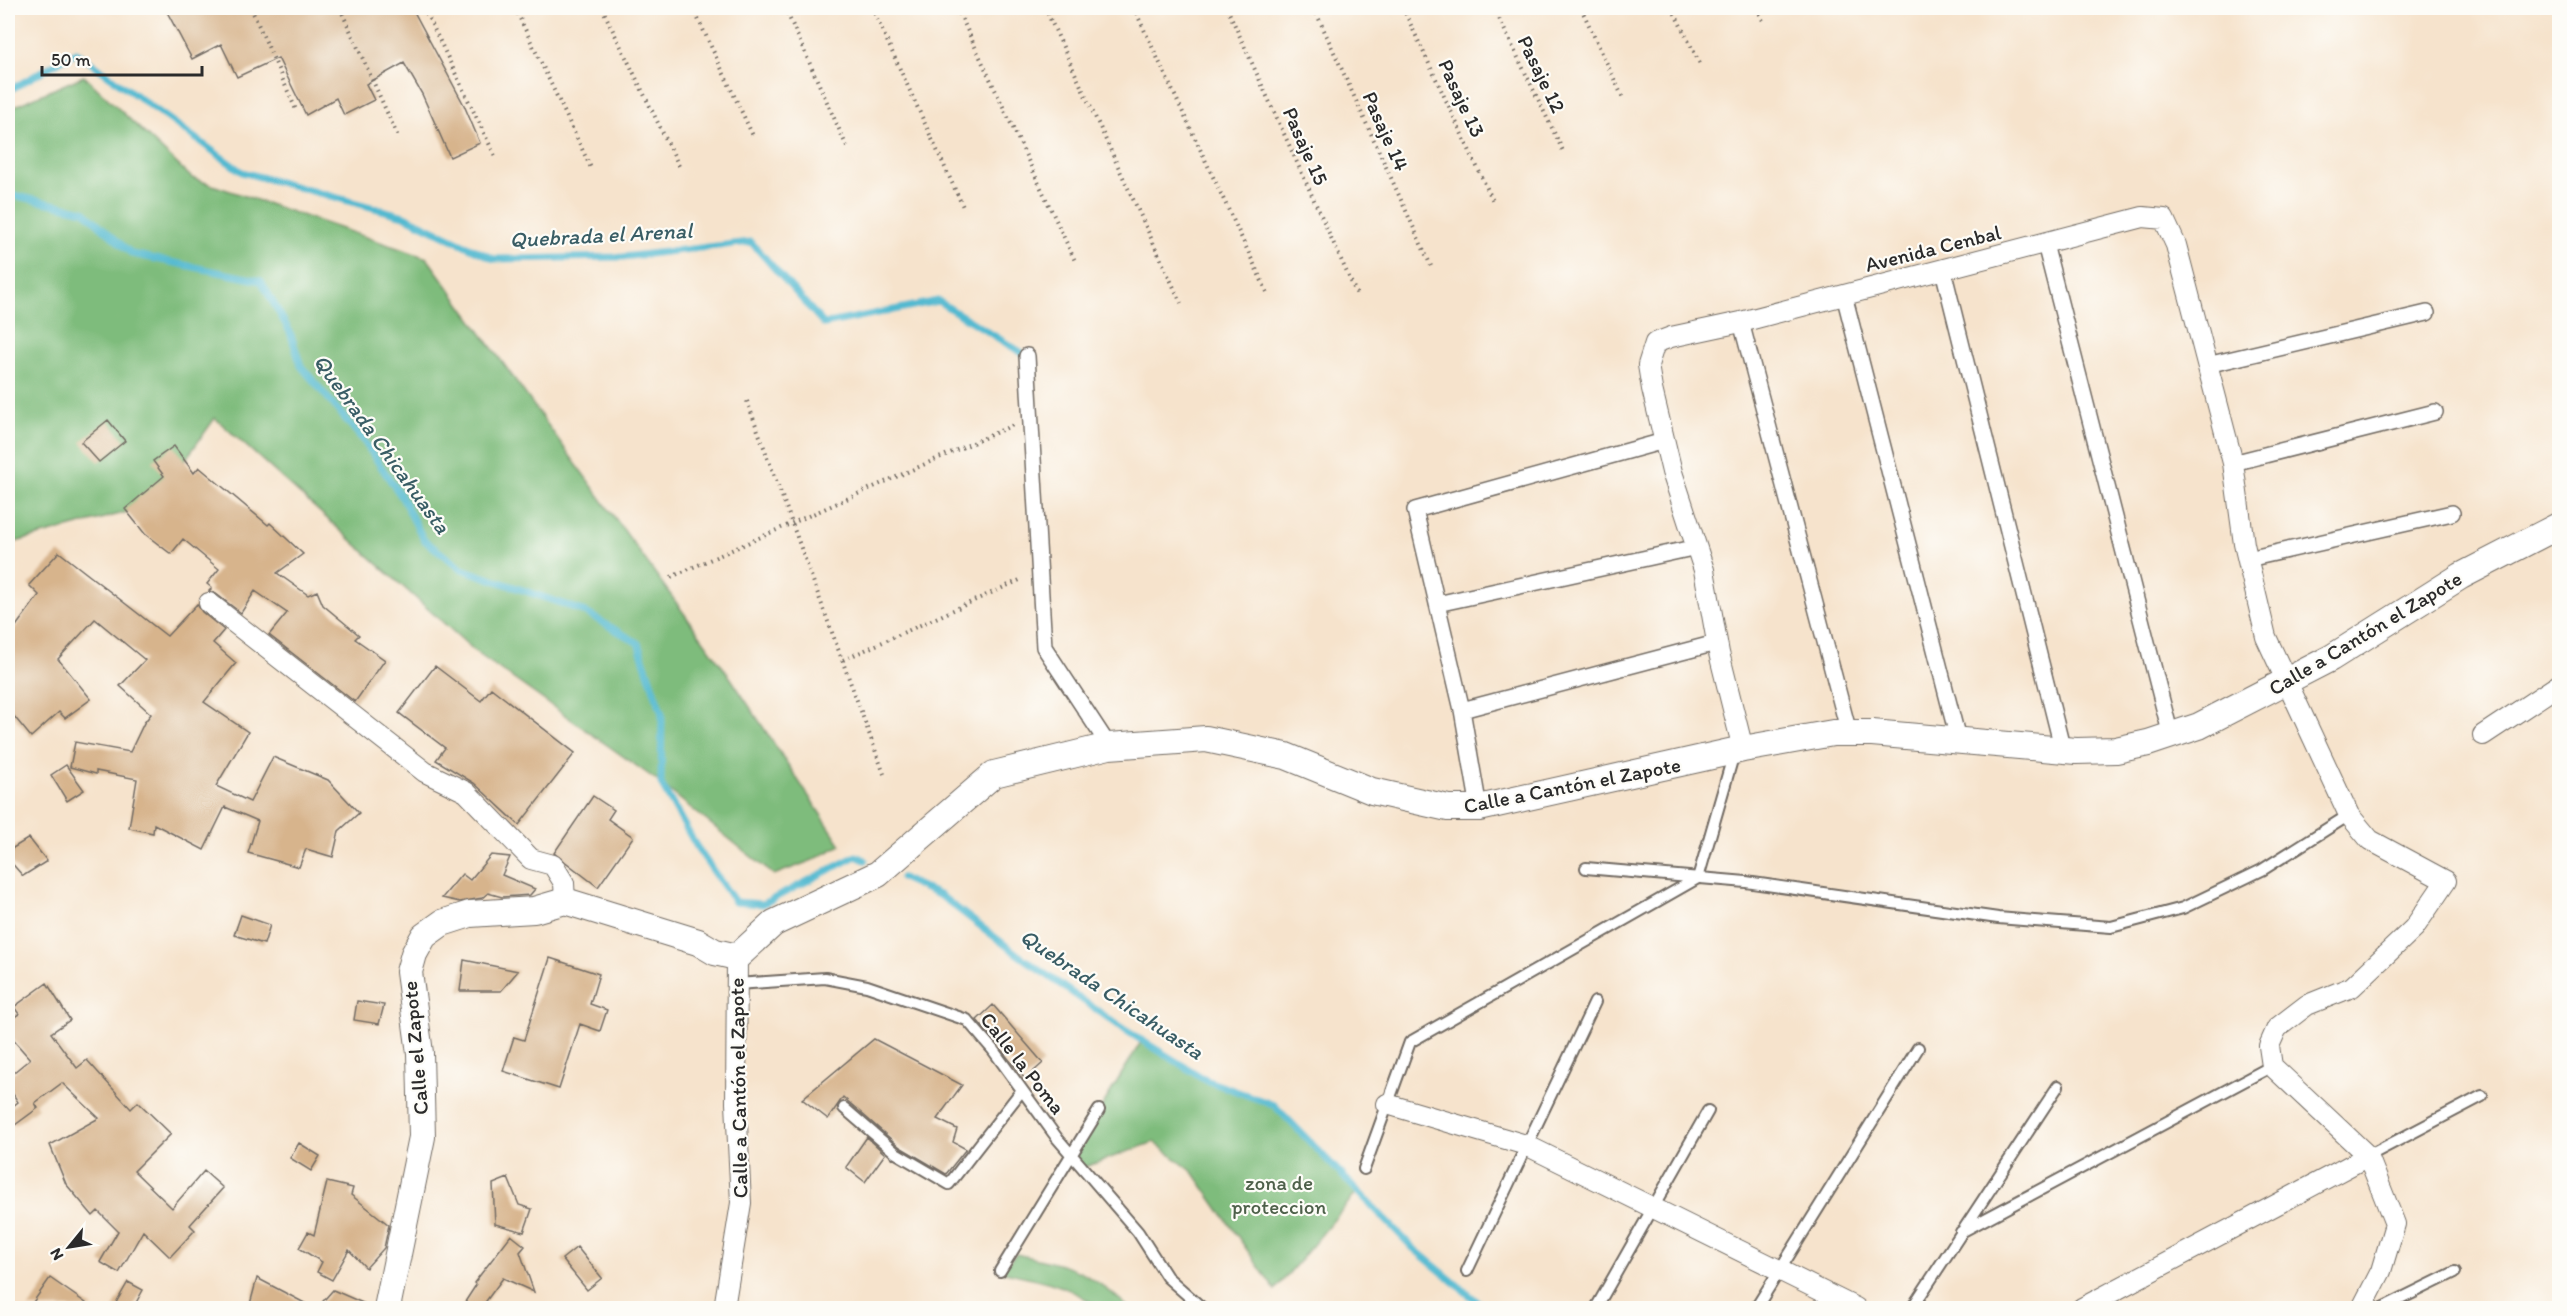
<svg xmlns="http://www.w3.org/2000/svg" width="2567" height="1316" viewBox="0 0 2567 1316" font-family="Itim,sans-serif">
<rect width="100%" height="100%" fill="#fdfcf7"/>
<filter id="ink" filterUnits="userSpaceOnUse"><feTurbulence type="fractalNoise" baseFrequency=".0167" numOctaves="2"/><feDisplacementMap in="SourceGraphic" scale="12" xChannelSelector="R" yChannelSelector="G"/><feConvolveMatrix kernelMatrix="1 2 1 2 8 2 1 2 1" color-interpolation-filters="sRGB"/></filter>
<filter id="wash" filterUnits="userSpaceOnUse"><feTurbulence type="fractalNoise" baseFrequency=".008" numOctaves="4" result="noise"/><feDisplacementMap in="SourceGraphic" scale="24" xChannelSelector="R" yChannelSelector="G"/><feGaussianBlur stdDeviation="1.35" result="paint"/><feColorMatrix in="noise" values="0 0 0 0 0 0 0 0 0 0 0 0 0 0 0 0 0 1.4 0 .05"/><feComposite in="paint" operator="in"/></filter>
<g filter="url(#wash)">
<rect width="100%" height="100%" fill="#f6e3cc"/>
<path fill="#7ebc7b" stroke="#547453" stroke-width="1.5" d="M84,76L192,178L427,258L730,677L841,845L813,860L774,875L655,779L477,653L215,418L153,505L8,544V109Z
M1142,1040L1208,1081L1278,1109L1358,1191L1275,1290L1193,1172L1154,1142L1082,1168L1072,1156Z
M1016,1254C1070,1266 1087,1269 1129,1308H1098C1070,1284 1036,1279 1000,1271Z"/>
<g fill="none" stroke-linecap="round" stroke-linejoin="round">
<path stroke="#52b9d0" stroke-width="7" d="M8,91L76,52L242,172L404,216L494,259L623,257L751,242L824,324L938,301L1027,356
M8,194L84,211L132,254L261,281L290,332L301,366L363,440L401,496L424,540L462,569L583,611L638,643L662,714L661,784L698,849L735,902L763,904L856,856L865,860
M902,878L941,896L1017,954L1125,1030L1208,1081L1274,1105L1413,1248L1485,1308"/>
</g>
<g id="blocks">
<path fill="#d7b48c" d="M165,8H412L464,105L480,143L450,157L422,94L404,63L366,84L374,100L344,115L336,98L306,115L278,58L237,77L221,44L192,59Z
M108,420L125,441L99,462L81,442Z
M174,446L194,473L199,467L268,525L270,523L303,554L277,573L308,595L317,591L323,605L359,635L355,639L385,660L355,702L269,635L287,613L255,591L241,613L216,594L209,591L212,588L207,584L219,569L183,539L171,554L145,534L125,509L164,476L153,461Z
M59,552L167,636L197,604L202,612L224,630L213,643L236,663L204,702L248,732L216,786L250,802L273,757L328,780L359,813L339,831L333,857L306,849L299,867L248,853L258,821L225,807L204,850L154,824L153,833L129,828L137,779L96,771V774L70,767L75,742L130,752L144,723L151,714L120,686L145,660L95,619L58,659L91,699L65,718L59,712L31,737L8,709V637L39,595L29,585Z
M435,666L481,701L491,688L575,753L519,825L474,783L436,760L445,748L399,713Z
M66,765L84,790L67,801L51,775Z
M593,796L614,810L608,819L633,837L598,887L554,853Z
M29,838L47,861L23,876L8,859V851Z
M491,855L510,857L502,875L535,889L530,895L502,897L488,893L482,898L460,902L442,898L462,874L470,880Z
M241,915L270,925L264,944L234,935Z
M550,958L599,974L590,1004L607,1010L600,1031L580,1024L559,1089L503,1071L514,1037L524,1040Z
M464,960L518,971L501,991H460Z
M47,983L70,1020L51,1033L77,1068L87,1060L131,1109L138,1102L171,1134L134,1171L172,1208L204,1171L223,1188L190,1225L195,1230L170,1257L143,1231L119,1273L100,1262L118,1231L98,1211L93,1216L66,1184L50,1145L99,1118L62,1083L35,1103L38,1108L15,1125L8,1115V1110L18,1102L8,1086V1077L30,1059L8,1034V1021L19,1014L14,1007Z
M357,1001L384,1005L379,1024L354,1020Z
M993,1005L1043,1063L1025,1079L977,1020Z
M874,1039L962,1085L937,1119L957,1129L953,1142L966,1149L946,1174L900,1147L843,1097L828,1119L802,1099Z
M867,1137L885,1154L865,1182L846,1167Z
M299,1143L320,1156L311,1171L290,1158Z
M508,1178L519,1205L532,1209L524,1232L495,1224L493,1184Z
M327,1182L353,1188L351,1195L389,1225L384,1248L366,1268L349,1250L332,1280L317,1272L322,1262L299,1248L308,1232L314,1235Z
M511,1235L525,1246L520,1252L534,1292L503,1278L481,1308H461L476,1285L474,1283Z
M577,1247L602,1278L587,1290L562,1259Z
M50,1278L93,1308H29Z
M257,1278L314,1308H249Z
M128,1282L143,1290L133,1308H113Z
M333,1290L372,1307V1308H317Z"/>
</g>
</g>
<g filter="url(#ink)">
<use href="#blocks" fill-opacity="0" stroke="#726b63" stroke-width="1.5"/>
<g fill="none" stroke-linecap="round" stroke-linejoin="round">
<g stroke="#726b63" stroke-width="14">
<path id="service" d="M1586,868L1746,882L1998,918L2111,927L2183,908L2262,870L2349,815
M736,984L825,978L867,986L967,1020L993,1050L1057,1138L1138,1232L1167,1277L1202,1308
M844,1108L896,1153L949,1184L1022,1090
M2368,1156L2482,1096
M1364,1169L1410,1042L1698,878L1734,753
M1961,1232L2272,1066
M1000,1271L1099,1110
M1467,1271L1595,1002
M1596,1308L1708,1111
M1756,1308L1918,1048
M1912,1308L2058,1086
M2382,1308L2455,1272"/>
</g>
<g stroke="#726b63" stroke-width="18">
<path id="pedestrian" d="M2045,244L2171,736
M1943,270L2063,751
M1844,295L1958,739
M1741,322L1849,733
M1027,356L1044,647L1109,746
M2207,365L2427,313
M2233,463L2435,412
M2248,559L2452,513
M1437,604L1697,547
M1462,710L1716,643
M1479,808L1462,710L1415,510L1664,441"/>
</g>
<g stroke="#726b63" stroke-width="22">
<path id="minor" d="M209,603L425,772L466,792L531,859L553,865L564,883L565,901
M2483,735L2560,684
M1743,749L1719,653L1704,570L1672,472L1652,389L1648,365L1655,343L1671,337L1741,322L2143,217L2164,219L2176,245L2233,463L2244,544L2266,637L2349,815L2370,840L2446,881L2414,928L2352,987L2307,1005L2277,1028L2269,1046L2272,1066L2368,1156L2395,1224L2381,1271L2362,1308
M1387,1104L1526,1145L1856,1308
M724,1308L741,1203L736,1103L737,957
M2082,1308L2368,1156"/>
</g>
<g stroke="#726b63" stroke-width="28">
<path id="tertiary" d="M387,1308L422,1137L420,1053L409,972L414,954L424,936L442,923L470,914L534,910L565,901L698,942L715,952L737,957L774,923L878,874L994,774L1109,746L1206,739L1286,756L1372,791L1448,808H1479L1743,749L1833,733H1872L2076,751L2116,750L2148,743L2199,726L2331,658L2461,576L2560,525"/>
</g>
<path stroke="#726b63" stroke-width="4" stroke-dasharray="1.5 4.5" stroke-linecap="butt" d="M251,8L297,112
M340,8L399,139
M424,8L496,158
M515,8L591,168
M602,8L680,168
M693,8L754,138
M785,8L847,147
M872,8L964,209
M957,8L1076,263
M1045,8L1181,303
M1134,8L1267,292
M1227,8L1358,297
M1314,8L1431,266
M1403,8L1493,201
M1494,8L1564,153
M1581,8L1623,98
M1672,8L1701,66
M1757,8L1764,23
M747,401L884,774
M671,577L1013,425
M843,660L1022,579"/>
<use href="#service" stroke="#fff" stroke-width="10"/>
<use href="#pedestrian" stroke="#fff" stroke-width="15"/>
<use href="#minor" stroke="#fff" stroke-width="20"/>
<use href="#tertiary" stroke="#fff" stroke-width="26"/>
</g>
</g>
<g text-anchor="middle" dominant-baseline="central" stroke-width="4.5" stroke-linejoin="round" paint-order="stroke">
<g font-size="21" fill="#2b2b2b" stroke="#fdfcf7">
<text transform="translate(1542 74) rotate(64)">Pasaje 12</text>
<text transform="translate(1462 98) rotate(65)">Pasaje 13</text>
<text transform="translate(1386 131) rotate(66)">Pasaje 14</text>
<text transform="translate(1306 146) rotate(66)">Pasaje 15</text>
<text transform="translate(1933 248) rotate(-14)">Avenida Cenbal</text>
<text transform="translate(2365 633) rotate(-31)">Calle a Cantón el Zapote</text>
<text transform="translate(1572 785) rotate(-11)">Calle a Cantón el Zapote</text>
<text transform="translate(415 1048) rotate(-95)">Calle el Zapote</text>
<text transform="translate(1023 1063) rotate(52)">Calle la Poma</text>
<text transform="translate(738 1088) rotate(-91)">Calle a Cantón el Zapote</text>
</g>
<g font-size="21" fill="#4e604a" stroke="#fdfcf7">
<text x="1279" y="1182">zona de<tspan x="1279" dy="24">proteccion</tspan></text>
</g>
<g font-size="22" font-style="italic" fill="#395d65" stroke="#fdfcf7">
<text transform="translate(601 235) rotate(-3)">Quebrada el Arenal</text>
<text transform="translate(382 444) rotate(54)">Quebrada Chicahuasta</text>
<text transform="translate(1112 994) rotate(34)">Quebrada Chicahuasta</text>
</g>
</g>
<rect width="2567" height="1316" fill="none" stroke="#fdfcf7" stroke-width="30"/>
<g transform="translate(69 1247) rotate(240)" stroke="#fdfcf7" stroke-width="4.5" paint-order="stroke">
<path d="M0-4.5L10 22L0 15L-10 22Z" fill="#2b2b2b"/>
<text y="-9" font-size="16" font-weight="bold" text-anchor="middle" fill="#2b2b2b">N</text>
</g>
<path d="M42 66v9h160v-9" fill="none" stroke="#2b2b2b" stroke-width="3"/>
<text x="51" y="66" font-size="18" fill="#2b2b2b" stroke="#fdfcf7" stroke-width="4.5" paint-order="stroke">50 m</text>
</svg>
